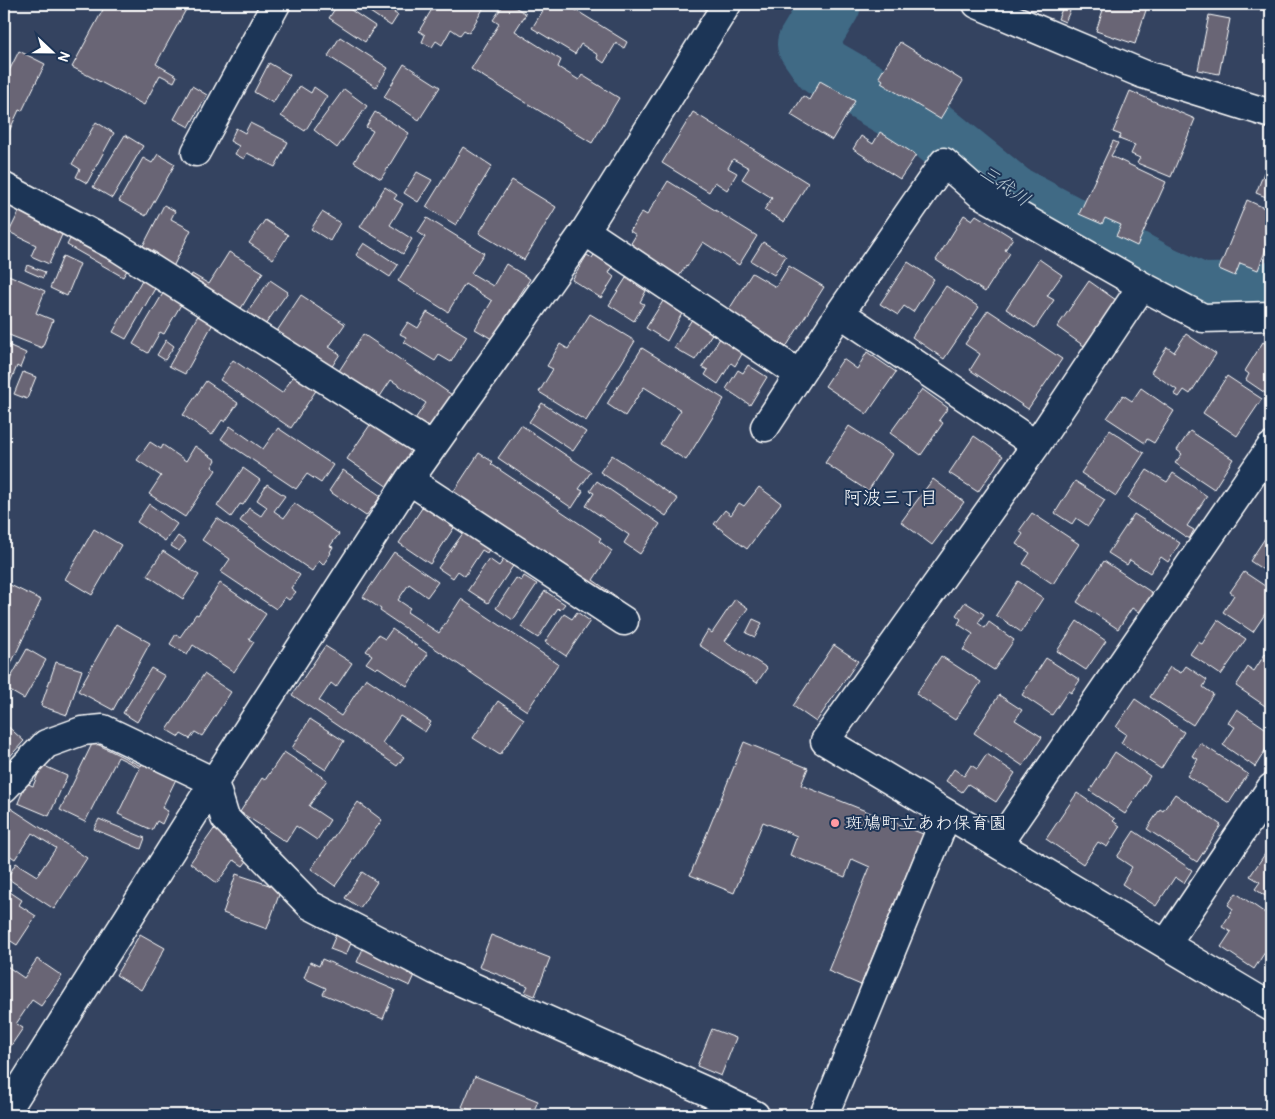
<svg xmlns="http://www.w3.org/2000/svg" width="1275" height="1119" viewBox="0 0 1275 1119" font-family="Pangolin,'Klee One',sans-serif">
<rect width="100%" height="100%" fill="#344360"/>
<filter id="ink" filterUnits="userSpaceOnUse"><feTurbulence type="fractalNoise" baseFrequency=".02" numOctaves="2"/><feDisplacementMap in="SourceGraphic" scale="10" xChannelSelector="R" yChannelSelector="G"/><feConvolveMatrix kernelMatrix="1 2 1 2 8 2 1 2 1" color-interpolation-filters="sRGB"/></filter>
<g filter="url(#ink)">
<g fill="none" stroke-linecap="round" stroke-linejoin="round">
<path stroke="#3f6a85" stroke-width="60" d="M831,4L807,44L823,67L933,131L1012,195L1157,273L1200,293L1271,292"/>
</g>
<path fill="#696575" stroke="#fff" d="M106,4H189L156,64L177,76L174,82L160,75L144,105L72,67Z
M338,4H342L375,26L365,42L329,18Z
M358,4H400L394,13L398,15L391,26Z
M435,4H486L469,33L464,30L460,35L451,29L442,45L436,41L432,47L422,42L425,35L419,31Z
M504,4H510L526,14L515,31L561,60L558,67L579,80L582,75L619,98L592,143L471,69L499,24L493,20Z
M547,4H578L574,9L627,42L624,48L616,43L604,63L597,58L598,55L581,44L575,54L532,28Z
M1064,4H1073L1065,22L1058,19Z
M1105,4H1148L1135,44L1096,31Z
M1209,15L1230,19L1219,74L1198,70Z
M340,37L388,68L376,87L328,56Z
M900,42L963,81L940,119L881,83L883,80L879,77Z
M19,51L45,64L22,111L19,110L4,142V81Z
M269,63L290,75L273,103L254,92Z
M404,64L440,87L419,120L384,97Z
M820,81L855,101L832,140L791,115L803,96L809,100Z
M192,86L207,95L189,127L174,119Z
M300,86L311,93L314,87L327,96L305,131L281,116Z
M344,89L367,106L337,148L314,130Z
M1130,91L1195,119L1171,177L1137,163L1140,158L1131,154L1135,145L1119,139L1121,135L1113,132Z
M375,112L409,133L381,179L354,162L373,131L366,127Z
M693,112L808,183L784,222L764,210L772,198L742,179L749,168L733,159L728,168L737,173L727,190L715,182L709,192L662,163Z
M96,122L114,133L87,183L76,177L80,169L72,164Z
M250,123L288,142L275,167L247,153L244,159L235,154L239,146L230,141L236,128L245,133Z
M880,132L916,155L900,179L853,149L861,136L873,144Z
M125,135L143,146L112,198L93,187Z
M1113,141L1118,143L1111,156L1166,182L1137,246L1116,236L1121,225L1105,218L1102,224L1079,214Z
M463,147L492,166L456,225L426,207Z
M158,154L175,164L146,216L119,201L143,158L152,163Z
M1271,155V199L1256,193Z
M417,172L432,180L418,202L404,193Z
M512,180L556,207L524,260L479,233Z
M668,181L757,236L739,265L703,242L687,267L686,266L679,276L630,245L636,235L630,231L642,212L647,215Z
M385,187L397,195L394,199L403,204L390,225L412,239L403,254L360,227Z
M1247,200L1271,211V236L1258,270L1240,263L1235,276L1219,269Z
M164,205L175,211L171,219L191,230L172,269L153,259L157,253L143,246Z
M21,208L65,228L49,264L31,256L36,245L9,232Z
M322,212L340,223L330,241L311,229Z
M964,215L972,220L976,215L1013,238L1005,250L1010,253L985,292L936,260Z
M427,218L484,253L471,273L493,286L506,264L530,279L492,339L475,329L492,301L465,284L448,312L398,281L425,237L418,232Z
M265,220L288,235L273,259L249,243Z
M72,235L129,267L123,277L67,245Z
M763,242L786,256L774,275L751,261Z
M364,243L398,265L390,277L356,255Z
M229,252L263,272L240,310L190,278L192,274L209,284Z
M595,253L614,264L609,273L614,277L601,298L572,280L587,255L592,258Z
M63,256L80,264L67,296L50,288Z
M1039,259L1062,275L1047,296L1054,300L1035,328L1006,309Z
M908,262L934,279L913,312L904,306L898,315L880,304Z
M27,265L45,272L43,278L25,270Z
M789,266L824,287L786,347L728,311L752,273L776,287Z
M4,273L45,291L36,313L53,320L42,348L4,333Z
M143,278L157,285L126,339L113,332Z
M626,278L646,291L640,302L644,304L634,321L609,305Z
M270,280L288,292L265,325L247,313Z
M1089,281L1116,300L1084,346L1057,327Z
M946,286L979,307L944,359L912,337Z
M165,290L183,301L164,334L160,332L148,353L133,344Z
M301,295L345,324L329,347L340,354L331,368L277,331Z
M663,301L674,308L677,303L685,308L667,341L646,328Z
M988,310L1062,359L1028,409L970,370L980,354L965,344Z
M200,312L215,320L185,374L169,366Z
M427,312L467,336L451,362L439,355L435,361L404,342L406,337L400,334L408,322L418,328Z
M590,314L635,341L586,421L539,392L553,369L547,366L560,344L568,349Z
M694,316L715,329L695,360L674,348Z
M363,334L458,399L435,433L415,419L426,403L391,380L379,398L339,371Z
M1186,334L1216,354L1190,394L1184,390L1179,397L1174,394L1177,390L1151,372L1167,347L1174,352Z
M722,335L745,349L735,366L731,363L718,384L705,375L708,370L702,367Z
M166,340L174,346L165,360L157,355Z
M1263,342L1269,346L1271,342V397L1246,380L1249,374L1245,371Z
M4,343L26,353L20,368L17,366L4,397Z
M642,348L724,399L686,460L660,444L681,410L644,387L625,416L607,404Z
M867,352L896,372L867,414L825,386L843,359L857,369Z
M233,360L282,393L297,371L319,386L291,428L220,380Z
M748,365L767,377L750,405L726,389L738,370L743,373Z
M23,372L36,377L27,399L14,394Z
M1227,376L1262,399L1237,436L1203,413Z
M206,381L238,403L225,422L222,420L212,435L183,415Z
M1141,388L1174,411L1154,443L1147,439L1145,443L1107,418L1123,395L1132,401Z
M922,389L948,408L939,420L943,423L921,455L890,433Z
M542,403L586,432L573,451L529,422Z
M374,419L415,446L388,487L347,459Z
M521,425L591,472L579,489L583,491L572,508L498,458Z
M230,426L263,449L278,428L333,465L321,483L307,474L296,489L221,439Z
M849,426L892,454L868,491L825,463Z
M1110,430L1144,453L1116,496L1081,473Z
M1190,431L1233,459L1214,489L1175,463L1182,454L1177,450Z
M974,436L1003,456L978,492L949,473Z
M150,442L161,449L163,445L186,461L195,446L216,460L212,467L216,470L185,517L149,494L161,476L137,460Z
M479,453L493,462L491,464L601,538L599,541L612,551L593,580L617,597L613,602L452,494Z
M612,455L678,499L666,516L600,472Z
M243,468L260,480L243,505L240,504L231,517L217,506Z
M343,470L381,496L366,516L329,491Z
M1147,470L1167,482L1173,473L1207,496L1187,526L1194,530L1189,539L1128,498Z
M933,479L964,502L932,545L901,522Z
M597,481L660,524L640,554L624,543L629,535L586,506L594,493L590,491Z
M1075,481L1105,500L1088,526L1076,518L1072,524L1055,513Z
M267,484L285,496L274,511L284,518L294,503L339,534L330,546L333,547L330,552L331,553L323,565L319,561L312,571L240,521L249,508L261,516L267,507L257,500Z
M759,487L781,503L747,549L714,524L725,510L731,515L739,503L744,506Z
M426,502L457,523L430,564L399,543Z
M149,504L177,524L165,541L137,522Z
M1032,513L1079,544L1053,584L1023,564L1030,553L1016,544L1023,534L1019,531Z
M1134,514L1180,543L1168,562L1161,557L1150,573L1130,560L1127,565L1108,553Z
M217,518L300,575L291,588L296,592L289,600L285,597L276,609L221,572L230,559L202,540Z
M94,529L121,545L92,595L65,579Z
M466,529L491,546L487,553L482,550L465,576L458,571L453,578L438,568Z
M1271,529V575L1250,561Z
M178,536L186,542L179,551L171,546Z
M163,551L199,575L183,599L147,575Z
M394,552L438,582L427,597L409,584L398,600L410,608L407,612L439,633L461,599L558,664L527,711L380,611L381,609L363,597Z
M489,559L499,566L504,559L513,566L488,603L468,590Z
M1104,561L1154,594L1140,613L1132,608L1118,629L1077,602Z
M1244,572L1271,590V605L1253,632L1223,612L1234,595L1230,592Z
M524,576L537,584L513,620L496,608L516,578L521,581Z
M1018,581L1043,598L1021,632L996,615Z
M4,582L41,600L4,679Z
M220,583L266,614L249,639L254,642L234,672L193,645L187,655L170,644L176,634L180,637L196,614L198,615Z
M545,591L565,604L560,610L558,608L538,638L521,627Z
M735,599L748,608L725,641L767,668L757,683L699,645L708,630L712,633Z
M965,602L984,614L978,623L985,628L989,622L1014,640L994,670L963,650L973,634L958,624L961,619L956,615Z
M577,612L590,621L566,656L545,642L564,614L572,619Z
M753,619L762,623L755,637L746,633Z
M1218,620L1246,639L1221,675L1190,654L1198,642L1202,644Z
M1077,621L1106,641L1086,670L1057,651Z
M116,624L150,643L113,710L78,691Z
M392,629L428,654L407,686L378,667L376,669L366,663L372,655L366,651L378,635L385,639Z
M834,645L858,661L816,722L793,706Z
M325,646L352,663L336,687L331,683L319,701L341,716L366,678L431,722L425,732L400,716L382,743L404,757L397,766L292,695Z
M27,649L46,660L24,699L5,688Z
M1265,654L1271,658V710L1236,686L1248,667L1254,671Z
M941,656L981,682L955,720L916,694Z
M1046,658L1080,680L1071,693L1068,691L1052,715L1022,695Z
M56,662L82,670L67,715L41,706Z
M1186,666L1207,680L1203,687L1213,694L1193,725L1150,697L1170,667L1181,673Z
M151,668L165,676L137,722L123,713Z
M204,674L231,692L202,736L195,732L190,739L181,734L179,737L167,730Z
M999,695L1022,710L1015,720L1042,737L1023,766L974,733Z
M1135,699L1184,732L1161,769L1121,743L1126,734L1116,727Z
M498,701L524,719L500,755L473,738Z
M1237,709L1271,732V741L1255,767L1223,745L1235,727L1228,723Z
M310,719L344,741L326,770L292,748Z
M4,723L24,741L4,763Z
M93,742L141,766L145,759L178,775L162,808L168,811L162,824L157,821L152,830L118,814L140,768L118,757L85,822L60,810Z
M744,742L808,768L801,785L923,834L861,985L828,971L870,867L852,859L845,877L790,855L797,836L763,822L734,893L690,875Z
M1200,743L1248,774L1229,803L1187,776L1198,759L1192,756Z
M284,752L327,780L309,806L330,820L317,840L296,826L286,842L240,812L262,778L265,780Z
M1115,752L1150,776L1125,814L1090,791Z
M987,754L1015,773L996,802L968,784L962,792L946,781L954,769L964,776L971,765L977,769Z
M42,765L67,776L49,816L18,803L26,783L33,786Z
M1077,793L1115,819L1113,821L1120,826L1107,847L1098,842L1083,864L1046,839Z
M1175,794L1221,825L1197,862L1147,829L1160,809L1163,811Z
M358,802L382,820L335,886L311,869Z
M6,805L87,858L54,909L7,878L16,863L37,876L56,848L32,833L15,859L6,853L4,856V808Z
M99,819L145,838L141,849L94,829Z
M214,829L251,856L243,866L234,860L217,883L190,863Z
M1134,831L1192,870L1184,883L1175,877L1156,906L1122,884L1132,867L1117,857Z
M1269,848L1271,849V900L1255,889L1260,882L1250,876Z
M362,872L377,882L360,908L345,898Z
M236,874L281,889L267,929L223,913Z
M4,888L22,900L19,905L36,916L17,945L6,938L4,943Z
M1236,893L1271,917V943L1254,969L1221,947L1231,932L1222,927L1233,909L1228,905Z
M338,930L354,936L346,955L330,949Z
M140,934L165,948L141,990L116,975Z
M491,935L550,958L535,996L525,992L528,986L479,967Z
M366,942L419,966L410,986L357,962Z
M37,959L62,976L41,1006L32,1000L16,1024L23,1028L4,1056V964L24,978Z
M322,959L395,990L383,1019L323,994L326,988L304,978L310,962L319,966Z
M712,1029L736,1038L721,1076L697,1066Z
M475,1076L538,1101L532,1115H482L462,1107Z
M367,1109L382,1115H364Z"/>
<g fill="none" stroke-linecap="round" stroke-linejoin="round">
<g stroke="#fff" stroke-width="31">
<path id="street" d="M977,4L1143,74L1271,114
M196,152L276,4
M4,187L117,247L432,447
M585,231L799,374
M1142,286L1036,445L825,741L1271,1007
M840,313L1036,445
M765,427L840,313L944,162L979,193L1142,286L1203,318L1271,316
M409,480L624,621
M4,788L46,744L82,731L103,729L214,782L225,818L310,905L435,970L710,1093L755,1115
M998,844L1271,447
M1166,944L1271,788
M4,1115L214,782L409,480L585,231L727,4
M824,1115L947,814"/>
</g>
<use href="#street" stroke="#1d3557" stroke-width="28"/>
</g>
</g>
<circle fill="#ff9aa2" stroke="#1d3557" stroke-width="2" cx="835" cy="823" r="5"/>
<g text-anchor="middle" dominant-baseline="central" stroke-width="4" stroke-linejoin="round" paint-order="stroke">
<g font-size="18" fill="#fff" stroke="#1d3557" text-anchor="start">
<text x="845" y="823">斑鳩町立あわ保育園</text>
</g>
<g font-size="19" font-style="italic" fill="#b2c3ce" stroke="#1d3557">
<text transform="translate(1005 186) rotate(35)">三代川</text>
</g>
<g font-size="19" fill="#fff" stroke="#1d3557">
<text x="891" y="498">阿波三丁目</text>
</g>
</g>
<rect width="1275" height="1119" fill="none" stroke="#1d3557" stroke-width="20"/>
<rect x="10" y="10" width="1255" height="1099" fill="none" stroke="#fff" stroke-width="2" filter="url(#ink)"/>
<g transform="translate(52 52) rotate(112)" stroke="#1d3557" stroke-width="4" paint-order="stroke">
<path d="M0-4L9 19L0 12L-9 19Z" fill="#ffffff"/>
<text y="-8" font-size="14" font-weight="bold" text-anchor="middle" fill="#ffffff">N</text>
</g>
</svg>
